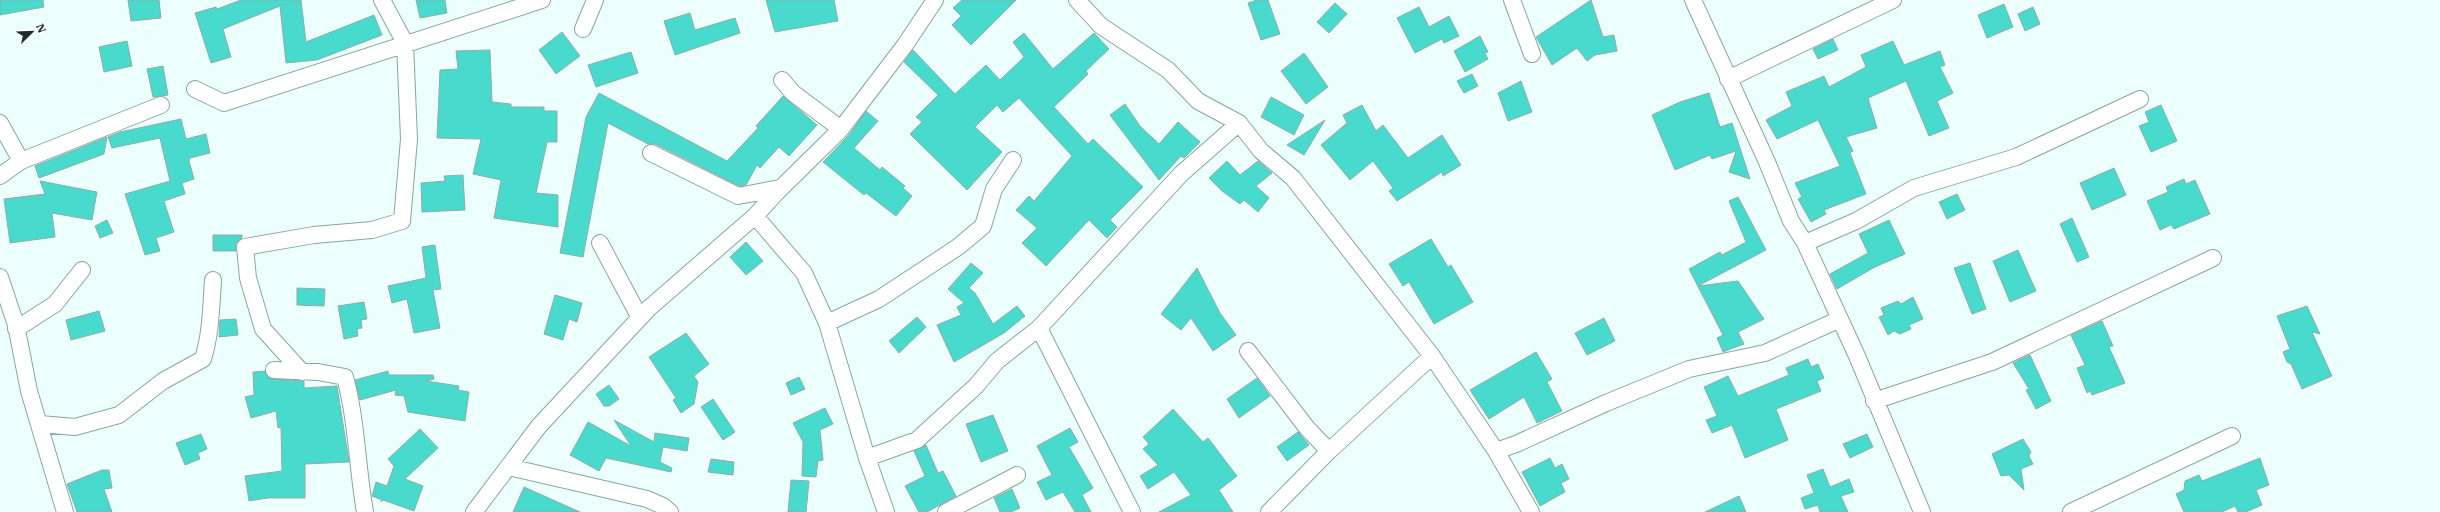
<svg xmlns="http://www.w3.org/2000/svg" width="2440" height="512" viewBox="0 0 2440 512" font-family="'IBM Plex Serif',serif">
<rect width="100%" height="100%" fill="#ecfffc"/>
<path fill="#49dace" stroke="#8faca9" d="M0,0H43L44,7L0,15Z
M128,0H159L161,18L131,21Z
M241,0H301L306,42L374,15L382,35L317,60L286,63L280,6L223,29L231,57L211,63L195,13L216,7L217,9Z
M416,0H445L447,13L420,18Z
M766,0H834L838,21L775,32Z
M962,0H1016L971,45L952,25L961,16L953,8Z
M1257,0H1268L1280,34L1261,40L1248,3Z
M1591,0L1603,37L1614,35L1617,51L1595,55L1587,61L1577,48L1552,65L1536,37Z
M1335,3L1347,14L1329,33L1317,22Z
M2004,4L2013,27L1987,38L1978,15Z
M1419,7L1429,27L1449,16L1459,36L1444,43L1442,39L1415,53L1397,18Z
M2033,7L2040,24L2025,31L2018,14Z
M690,13L695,30L735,18L740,33L675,55L664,21Z
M562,32L580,56L556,74L539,50Z
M1024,33L1053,69L1094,33L1109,49L1086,71L1088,74L1054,107L1088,144L1093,139L1143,187L1110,220L1117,227L1107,238L1089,220L1046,266L1022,243L1037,228L1016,210L1029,196L1034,201L1072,156L1019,98L1003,112L997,105L975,127L1002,152L967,190L910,134L922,122L916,117L938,95L904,62L913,50L955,94L986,65L1000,80L1024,57L1013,42Z
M1480,36L1488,52L1485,53L1488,59L1465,72L1454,51Z
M1833,39L1838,50L1818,59L1813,49Z
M127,41L132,66L104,72L99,47Z
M1893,41L1904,65L1940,51L1945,65L1940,67L1953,93L1937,101L1949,128L1929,136L1906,81L1868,98L1877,128L1846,137L1853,151L1850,153L1866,194L1824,210L1826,214L1811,222L1798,199L1802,197L1795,183L1840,166L1818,120L1777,139L1766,120L1792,106L1786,92L1824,76L1829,87L1866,67L1861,55Z
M490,50L492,102L511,104V107H544V111H557V142H547L536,193L558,195V227L494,218L501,180L473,174L481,139L437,138L440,70L458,69L456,51Z
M631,52L638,73L596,87L588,65Z
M1304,53L1328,87L1306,104L1281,71Z
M163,66L168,95L153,97L147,69Z
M1472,74L1478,86L1464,93L1457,81Z
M1521,81L1532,112L1508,121L1498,93Z
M599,93L727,161L758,128L756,126L783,96L817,125L789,156L779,147L760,168L757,165L746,185L739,186L655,144H648L608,123L583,257L560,253L586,117Z
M1709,93L1720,127L1732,123L1750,179L1729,172L1736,151L1712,159L1710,155L1675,170L1652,115L1680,102Z
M1271,97L1304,115L1294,135L1261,117Z
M1125,104L1140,126L1159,144L1178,122L1200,142L1184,158L1181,156L1159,180L1110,115Z
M1362,105L1376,131L1383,125L1408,158L1442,135L1461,165L1443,176L1442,172L1397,201L1389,191L1393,188L1373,161L1350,180L1321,145L1347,123L1343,115Z
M2161,105L2177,141L2151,152L2139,126L2149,122L2145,112Z
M866,111L878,121L854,148L880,170L882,167L905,186L903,188L912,196L896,216L866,193L864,195L823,162L849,135Z
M181,119L186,139L206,134L210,153L190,158L189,161L194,179L182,183L185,194L164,201L174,232L156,238L160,251L145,255L125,194L170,181L160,138L112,148L108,137L120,132Z
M1325,120L1304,155L1287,145Z
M107,137L104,154L39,178L35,166Z
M1227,161L1240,175L1258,161L1272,173L1256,186L1269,198L1258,212L1244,200L1240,204L1222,191L1209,178Z
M2114,168L2126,195L2092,210L2080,183Z
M463,175L465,210L422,212L421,183L445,181L444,176Z
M2184,179L2186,184L2195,180L2210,214L2174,229L2171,225L2160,230L2147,201L2168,192L2166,187Z
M40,181L97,192L92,220L52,213L55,237L10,243L4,199L45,194Z
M1957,194L1965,210L1947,219L1939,202Z
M1738,197L1766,250L1698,286L1738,281L1764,319L1738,332L1744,344L1723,352L1717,338L1723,335L1689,269L1720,252L1722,255L1746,242L1729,201Z
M2072,218L2089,257L2077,262L2060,224Z
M107,220L113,233L100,238L95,226Z
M1889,220L1905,254L1875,267L1837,289L1830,274L1868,253L1859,234Z
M213,235H242V238L236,243V251H213Z
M1431,239L1448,267L1451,265L1473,302L1434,324L1409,282L1403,286L1389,264Z
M746,242L763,261L746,275L730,257Z
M435,245L441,289L433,290L440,328L414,333L407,299L392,303L388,286L426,278L422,247Z
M2018,250L2036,291L2010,302L1993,261Z
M971,263L983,273L969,288L975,293L993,324L1017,306L1025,316L1004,333L954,362L937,325L961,315L957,307L964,303L948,289Z
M1970,263L1986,309L1972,314L1954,268Z
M1197,268L1220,313L1236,335L1213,351L1191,318L1181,330L1161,314Z
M297,288L325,289L324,306L297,305Z
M555,295L582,303L577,322L569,319L563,340L544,334Z
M1913,297L1923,319L1909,325L1911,329L1900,334L1894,331L1888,335L1879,317L1884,315L1881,308L1898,301L1901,304Z
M364,302L367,319L361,320L362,328L357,329L358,336L344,339L338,306Z
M2307,306L2320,334L2312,332L2332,376L2302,389L2291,364L2287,362L2283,352L2290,349L2277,316Z
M99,311L105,331L71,340L66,320Z
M917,317L926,327L899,353L889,341Z
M1604,318L1615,341L1587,355L1575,333Z
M236,319L238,335L219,337L220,320Z
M2102,321L2113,346L2109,347L2125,383L2092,395L2090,391L2087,393L2077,368L2085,365L2071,335Z
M686,333L709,364L694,376L698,382L694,404L681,413L673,400L676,398L649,357Z
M1536,352L1552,379L1547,382L1562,411L1537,423L1524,397L1489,419L1470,390Z
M2030,355L2051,401L2036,409L2026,390L2029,389L2013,363Z
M1808,359L1811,367L1818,364L1824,378L1817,381L1821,391L1776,409L1788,440L1745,458L1732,425L1712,433L1706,420L1717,416L1704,387L1728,376L1738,396L1789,375L1786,368Z
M265,371L269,378L273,379L304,381V388L337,386L349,462L305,464V498H268L249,501L245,476L282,471L281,427L278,428L276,411L251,418L245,397L254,395L253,372Z
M388,371L389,375H433L434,379L426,381L459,386L458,390L469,392L465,421L408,412L404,396L395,395L396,390L360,400L355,380Z
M799,377L805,389L791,395L786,383Z
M1257,378L1270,396L1239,418L1227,399Z
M609,385L619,399L609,406H604L596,394Z
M713,399L735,432L723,440L701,407Z
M825,408L833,424L820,430L823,460L818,461L816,477L802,476L803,442L793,423Z
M1173,409L1203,442L1208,438L1237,476L1219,490L1233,512H1159L1191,495L1174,472L1148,489L1140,476L1158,465L1143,449L1149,444L1143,437Z
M993,415L1008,451L981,462L966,424Z
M614,420L654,442L655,433L689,438L687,451L663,447L660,462L672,468L671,472L606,458L599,471L570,455L588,422L631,446Z
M1070,428L1078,442L1069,447L1093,488L1082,495L1091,512H1075L1063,492L1046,500L1037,482L1052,475L1037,446Z
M420,429L438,448L405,479L423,486L414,511L383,500L381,502L382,500L372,496L376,482L387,486L394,466L388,459Z
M1298,432L1309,445L1287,461L1277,447Z
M201,434L207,449L198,453L200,459L185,465L176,443Z
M1867,434L1873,447L1850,458L1843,444Z
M2023,439L2031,452L2029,456L2033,464L2021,469L2024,490L2009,475L2001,476L1992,454Z
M926,445L938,473L943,471L956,496L927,512H919L905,486L925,476L914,451Z
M1550,458L1555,468L1562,464L1569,479L1561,483L1565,492L1540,506L1522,472Z
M2260,458L2269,485L2256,490L2262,505L2246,512H2238L2235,506L2222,512H2184L2176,494L2184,490L2185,481L2199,475L2202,481Z
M711,459L734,462L733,475L708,472Z
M1823,469L1830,487L1849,479L1854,492L1841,496L1848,512H1820L1818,505L1805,509L1801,498L1814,493L1807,475Z
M102,470H109L112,488L104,489L112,512H77L67,484Z
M791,480L809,481L806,512H788Z
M524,487L580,512H513Z
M1012,489L1020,508L1011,512H1000L994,498Z
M1739,496L1746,512H1705Z"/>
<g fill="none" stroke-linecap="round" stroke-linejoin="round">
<g stroke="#89a5a2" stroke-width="18">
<path id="minor" d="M1512,0L1532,54
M1693,0L1767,162L1791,221L1805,243L1857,356L1922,512
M583,29L595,0
M1728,79L1893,0
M782,80L793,93L841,129
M195,89L224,103L542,0
M0,123L21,161L0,176
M1239,123L1261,151L1293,178L1432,356L1496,451L1531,512
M651,153L738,196L780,188
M21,161L161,105
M755,216L804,273L827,323L867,458
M600,243L640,318
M1805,243L1856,221L1914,188L2016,157L2140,99
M0,277L16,325L29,391L65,512
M827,323L879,299L958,247L983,226L994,189L1013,160
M1039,328L1132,512
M16,329L55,304L82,270
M1248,351L1307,428L1329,451
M274,370L318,372L345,377C357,422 357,467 365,512
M302,372L263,329L248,278L245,247L314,235L372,230L402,221L409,139L405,43L382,0
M1874,401L1992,362L2213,258
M40,424L75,427L119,415L163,381L203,359C211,333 211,308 213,280
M1496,451L1516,444L1606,403L1689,369L1765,353L1840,319
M509,467L647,499L663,506L670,512
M474,512L539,426L648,309L755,216L777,192L841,129L905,45L935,0
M886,512L867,458L917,440L976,386L997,361L1039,328L1181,174L1239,123L1198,101L1168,70L1101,26L1077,0
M946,512L1017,475
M1269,512L1329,451L1432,356
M2071,512L2232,436"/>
</g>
<use href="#minor" stroke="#fff" stroke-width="16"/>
</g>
<g transform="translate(32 32) rotate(67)" stroke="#ffffff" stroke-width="3" paint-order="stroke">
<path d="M0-3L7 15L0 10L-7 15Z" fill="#202c2b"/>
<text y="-6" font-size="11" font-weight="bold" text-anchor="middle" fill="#202c2b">N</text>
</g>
</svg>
